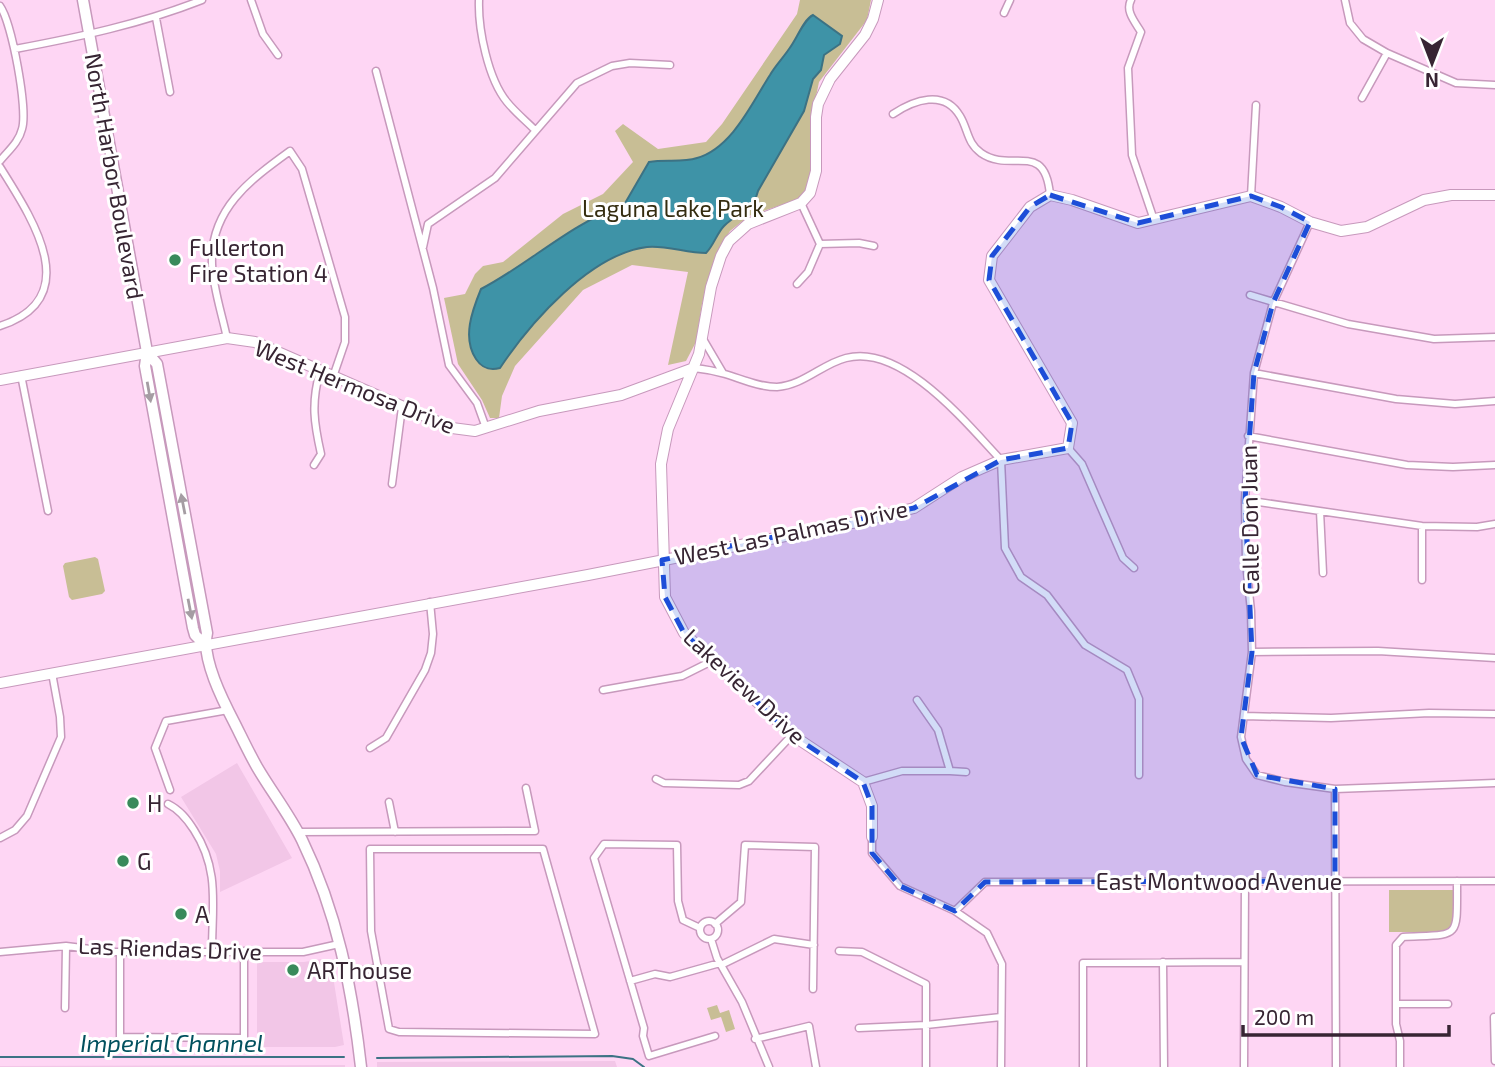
<svg xmlns="http://www.w3.org/2000/svg" width="1495" height="1067" viewBox="0 0 1495 1067" font-family="'Exo 2',sans-serif">
<rect width="100%" height="100%" fill="#fed6f4"/>
<path fill="#f2c6e7" d="M237,763L292,858L220,892V871L216,854L181,797Z
M322,959L329,962L332,970L344,1045L335,1047H257V962H304Z
M615,1061L617,1067H377V1062Z
M345,1065V1067H0V1066Z"/>
<path fill="#c8be95" d="M800,0H871L867,20L819,82L810,126L812,156L809,187L796,200L749,216L730,231L720,247L702,304L696,342L686,361L668,365L688,272L632,265L583,290L515,366L502,396L499,418H490L482,400L458,364L444,298L465,294L475,274L483,266L503,262L563,214L603,194L633,162L615,131L623,124L658,149L706,142L722,124L797,14Z
M95,557L98,559L105,591L102,594L72,600L69,597L63,566L65,563Z
M1389,890H1454V922L1452,926L1442,932H1389Z
M717,1005L720,1013L729,1010L735,1029L726,1032L721,1017L711,1020L707,1008Z"/>
<path fill="#3e93a7" stroke="#3c7284" stroke-width="2" d="M813,15L842,36L840,44L824,55L821,70L813,79L804,111L758,191C753,211 738,212 724,226C717,233 714,245 706,253C686,253 666,245 647,247C590,254 530,323 500,368C489,371 482,368 476,359C462,338 472,311 481,289C531,263 569,224 624,205L649,162C665,159 682,163 697,158C732,148 752,103 770,75C775,66 783,58 789,49C797,39 803,20 813,15Z"/>
<g fill="none" stroke-linecap="round" stroke-linejoin="round">
<path stroke="#3c7284" stroke-width="2" d="M0,1057H344
M377,1058L612,1056L633,1059L644,1067"/>
<g stroke="#c799bc" stroke-width="9">
<path id="street" d="M251,0L263,34L278,55
M479,0C478,29 488,79 507,102C515,112 526,121 535,130
M1131,0C1125,11 1135,22 1141,32L1128,68L1132,155L1154,220
M1345,0L1350,23L1363,39L1387,53L1456,83L1495,85
M0,6C12,23 28,110 22,129C19,142 8,151 0,161
M1004,13L1010,0
M156,18L170,92
M15,49C79,37 141,24 202,0
M376,71L433,288L449,365L477,403L486,428
M1362,98L1387,53
M893,114C914,100 944,89 960,116C968,129 967,143 981,153C1011,174 1045,139 1050,195
M0,167C32,218 86,298 0,326
M1251,196L1256,105
M1310,222L1273,303L1254,373L1245,500L1246,562L1251,611L1252,652L1241,737L1246,759L1257,775L1285,782L1335,789L1495,783
M820,244L859,243L874,246
M423,247L428,224L495,178L577,83L612,66L630,63L670,65
M797,284L808,272L820,244L801,203
M1250,295L1348,324L1434,339L1495,337
M227,338C222,314 213,288 212,264C210,209 250,180 290,151L302,169L345,317V342L333,377
M703,339L723,373
M694,368C704,369 715,371 725,374C742,379 759,387 777,387C804,385 822,364 846,358C902,343 967,424 1001,460L1005,548L1021,577L1047,595L1085,645L1127,670L1139,699V775
M1254,373L1396,399L1455,404L1495,401
M21,375L48,511
M1248,436L1407,465L1453,467L1495,465
M1068,448L1082,464L1123,558L1134,568
M314,465L321,454C314,423 311,403 320,371
M392,484L402,407
M1245,500L1422,526L1477,527L1495,524
M1320,511L1323,573
M1422,580V526
M1252,652L1378,651L1495,658
M603,690L682,676L714,660
M1244,716L1331,718L1429,713L1495,714
M370,748L386,738L425,670L431,653L433,634L430,602
M950,771L966,772
M656,779L664,783L739,785L749,781L792,735
M863,782L902,771H950L938,730L917,700
M1335,789L1336,1067
M170,790L155,748L166,721L228,710
M389,802L395,832
M168,804C180,810 187,819 194,830C220,870 212,906 212,951
M297,832L535,831L526,788
M872,837V853L900,886L955,911L987,933L1002,964L1001,1067
M0,838L15,830L27,816L61,737L60,717L52,673
M370,849H543L595,1034L399,1032L389,1029L371,931Z
M955,911L985,882L1495,881
M700 930a9 9 0 1 1 18 0a9 9 0 1 1-18 0Z
M715,924L741,902L745,845L815,847L813,989
M700,928L683,920L678,901L677,845L604,844L594,858L644,1028L643,1036L649,1056L715,1036
M711,939L717,958L742,1002L769,1067
M839,951L862,952L926,984V1067
M0,952L66,946L115,952H303L339,944
M120,952V1037L244,1038V951
M1163,962L1164,1067
M721,965L774,939L814,945
M347,974L378,967
M630,981L655,974L670,977L720,963
M1396,1004H1448
M65,1008L66,946
M1494,1017L1495,1061
M859,1028L926,1025L1001,1017
M755,1039L809,1026L816,1067
M1083,1067V963L1244,962
M1244,1067L1245,881
M1400,1067V1041L1396,1024V945L1403,937C1461,934 1457,941 1457,881"/>
</g>
<g stroke="#c799bc" stroke-width="12">
<path id="secondary" d="M0,380L227,338L255,342L452,428L475,431L539,411L621,395L694,368
M0,683L588,575L867,520L914,508L962,477L1001,460L1068,448L1072,423L989,280L992,256L1030,207L1050,195L1072,200L1138,223L1251,196L1281,207L1310,222L1341,231L1367,227L1424,200L1451,195H1495
M872,837V806L863,782L792,735L684,633L665,597L661,464L668,429L699,354L711,287L721,256L729,241L748,224L801,203L810,193L816,171V117L818,104L830,79L865,35L873,19L878,0"/>
</g>
<g stroke="#c799bc" stroke-width="13">
<path id="primary" d="M83,0L147,352L145,366L193,628L195,635L204,644
M147,352L157,364L207,633C201,658 223,701 235,724C242,738 249,753 257,767C271,791 289,814 302,840C337,912 352,988 361,1067"/>
</g>
<use href="#street" stroke="#fff" stroke-width="6"/>
<use href="#secondary" stroke="#fff" stroke-width="10"/>
<use href="#primary" stroke="#fff" stroke-width="10"/>
</g>
<defs><path id="oneway-solid" d="M-6-.8H1V-3.2L6.5 0L1 3.2V.8H-6Z" transform="scale(1.75)"/></defs>
<g fill="#a59da3">
<use href="#oneway-solid" transform="translate(149 392) rotate(80)"/>
<use href="#oneway-solid" transform="translate(183 504) rotate(-101)"/>
<use href="#oneway-solid" transform="translate(190 609) rotate(79)"/>
</g>
<path fill="#1d4ed8" fill-opacity="0.2" stroke="#1d4ed8" stroke-width="5" stroke-dasharray="14 9" stroke-linejoin="round" d="M1050,195L1138,223L1251,196L1281,207L1310,222L1273,303L1254,373L1245,500L1252,652L1241,737L1257,775L1335,789V881L985,882L955,911L900,886L872,853V806L863,782L792,735L684,633L665,597L662,560L914,508L1001,460L1068,448L1072,423L989,280L992,256L1030,207Z"/>
<g fill="#398a5b" stroke="#fff" stroke-width="2.5">
<circle cx="175" cy="260" r="7"/>
<circle cx="133" cy="803" r="7"/>
<circle cx="123" cy="861" r="7"/>
<circle cx="181" cy="914" r="7"/>
<circle cx="293" cy="970" r="7"/>
</g>
<g text-anchor="middle" dominant-baseline="central" stroke-width="6" stroke-linejoin="round" paint-order="stroke">
<g font-size="23" fill="#372533" stroke="#fff">
<text transform="translate(115 176) rotate(80)">North Harbor Boulevard</text>
<text transform="translate(355 386) rotate(22)">West Hermosa Drive</text>
<text transform="translate(1249 520) rotate(-91)">Calle Don Juan</text>
<text transform="translate(791 532) rotate(-12)">West Las Palmas Drive</text>
<text transform="translate(745 686) rotate(43)">Lakeview Drive</text>
<text x="1219" y="881">East Montwood Avenue</text>
<text transform="translate(170 948) rotate(2)">Las Riendas Drive</text>
</g>
<g font-size="23" fill="#352d10" stroke="#fff">
<text x="673" y="208">Laguna Lake Park</text>
</g>
<g font-size="23" fill="#372533" stroke="#fff" text-anchor="start">
<text x="189" y="247">Fullerton<tspan x="189" dy="26">Fire Station 4</tspan></text>
<text x="147" y="803">H</text>
<text x="137" y="861">G</text>
<text x="195" y="914">A</text>
<text x="307" y="970">ARThouse</text>
</g>
<g font-size="24" font-style="italic" fill="#01505e" stroke="#fff">
<text x="172" y="1042">Imperial Channel</text>
</g>
</g>
<g transform="translate(1432 63) rotate(180)" stroke="#ffffff" stroke-width="5" paint-order="stroke">
<path d="M0-5L12 26L0 18L-12 26Z" fill="#372533"/>
<text y="-10" font-size="19" font-weight="bold" text-anchor="middle" fill="#372533">N</text>
</g>
<path d="M1243 1025v10h206v-10" fill="none" stroke="#372533" stroke-width="3.5"/>
<text x="1254" y="1025" font-size="21" fill="#372533" stroke="#ffffff" stroke-width="5" paint-order="stroke">200 m</text>
</svg>
